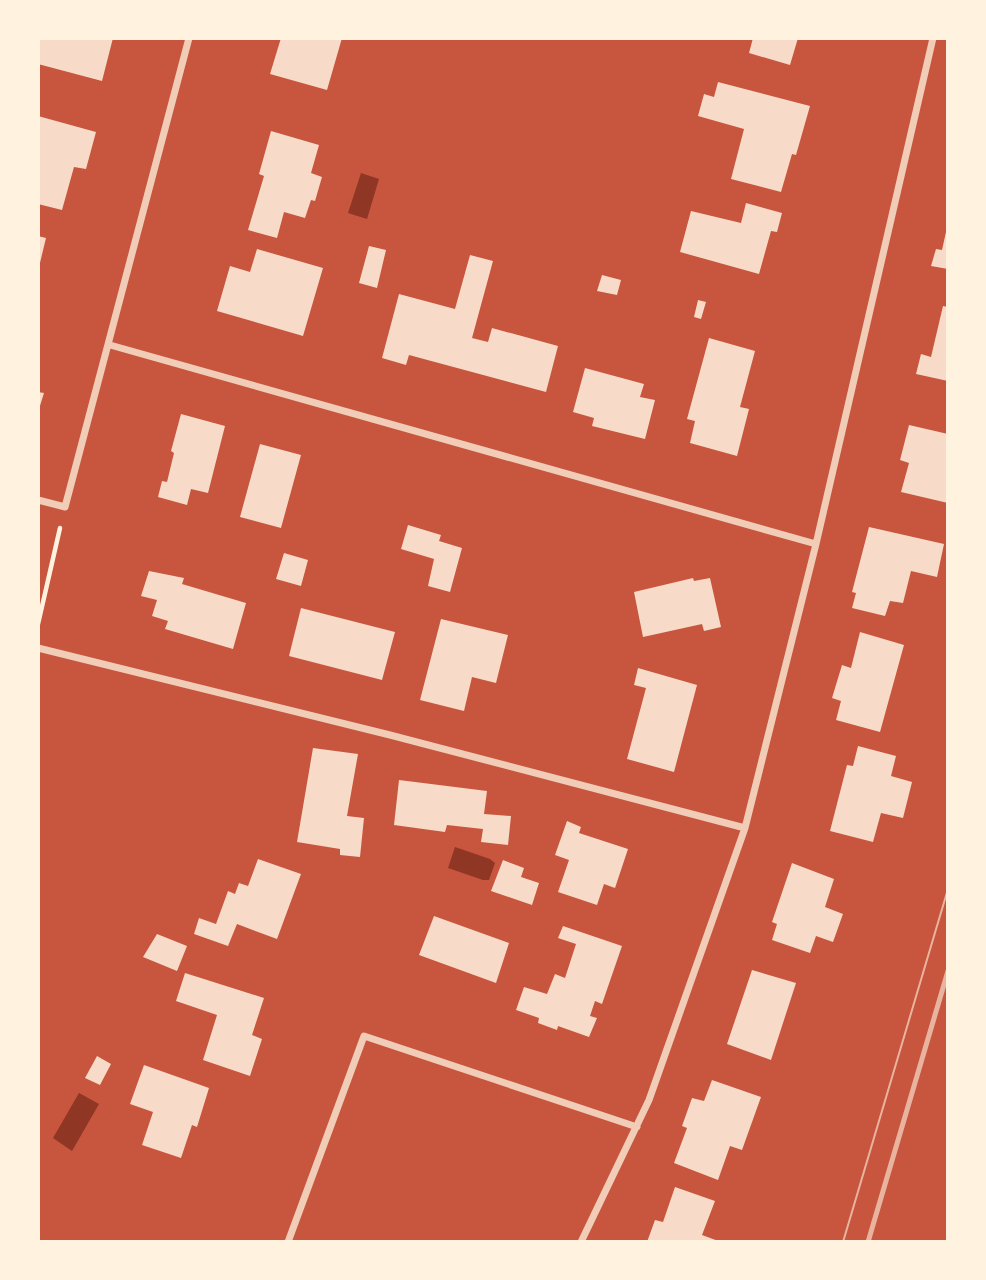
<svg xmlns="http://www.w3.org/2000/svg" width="986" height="1280" viewBox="0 0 986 1280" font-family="Commissioner,sans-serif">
<rect width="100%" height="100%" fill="#c8553d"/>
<path fill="#8f3625" d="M361,173L379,179L367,219L348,213Z
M455,847L490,859L495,863L489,880H483L448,868Z
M79,1093L99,1104L72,1151L53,1138Z"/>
<path fill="#f7dbc8" d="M38,38H113L102,81L38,64Z
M281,38H342L327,90L270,74Z
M753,38H798L790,65L749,53Z
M718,82L810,106L796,155L792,154L781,192L731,179L744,129L698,116L704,94L714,97Z
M38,116L96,132L86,169L74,167L62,210L38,204Z
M271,131L319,145L311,173L322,177L315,201L311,200L305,218L284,212L277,238L248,230L264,176L259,174Z
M746,203L782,213L777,232L771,231L759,274L680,252L691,211L741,223Z
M946,232L948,233V269L931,266L936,249L942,250Z
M38,236L46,238L39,267H38Z
M369,246L386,250L377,288L359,283Z
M257,249L323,268L303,336L217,311L230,266L250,272Z
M470,255L493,261L472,338L488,342L492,328L558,346L546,392L409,355L406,365L382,358L399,294L455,309Z
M602,275L621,280L617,295L597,291Z
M698,300L706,302L701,319L694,317Z
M943,306L948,307V381L916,374L921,354L931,357Z
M709,338L755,351L740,407L749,409L737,456L690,443L695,421L687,419Z
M585,368L644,384L640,397L655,400L645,439L592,426L594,418L573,412Z
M38,392L44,393L39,409H38Z
M181,414L225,426L208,493L191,489L187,505L158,497L162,481L167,482L174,453L171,451Z
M909,425L948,434V503L901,492L909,463L900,460Z
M260,444L301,455L281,528L240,517Z
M408,525L441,535L439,541L462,548L450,592L428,586L434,559L401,549Z
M869,527L944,544L937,577L911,571L903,603L890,601L885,616L852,608L856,593L852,592Z
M284,553L308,560L301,586L276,579Z
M149,571L184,578L182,584L246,603L233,649L165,629L168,621L152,616L157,600L141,596Z
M693,578L694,581L710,578L721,627L704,631L702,624L643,637L634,592Z
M301,608L395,632L382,680L289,656Z
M441,619L508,635L496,683L472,677L464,711L420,700Z
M860,632L904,645L880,732L836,720L841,701L832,698L842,665L851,668Z
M638,668L697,685L674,772L627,759L646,688L634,685Z
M858,746L896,756L891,776L912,782L903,818L881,813L873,842L830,831L847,765L853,766Z
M313,748L358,754L347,816L364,818L360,857L340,855V849L297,842Z
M399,780L487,791L484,814L511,816L508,845L481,842L483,829L447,825L445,832L394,825Z
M567,821L581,827L579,833L628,849L615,888L604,884L597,905L558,892L569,860L555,855Z
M258,859L301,874L277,939L237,924L228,946L194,934L199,918L216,924L228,891L235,894L239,883L248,886Z
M503,860L524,868L521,877L539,883L532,905L491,891Z
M792,863L834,879L825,907L843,914L833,942L816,936L810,953L772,940L777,924L772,922Z
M434,916L509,943L496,983L419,955Z
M563,926L622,946L602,1004L595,1001L590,1016L597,1018L589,1037L558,1026L557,1030L538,1023L539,1018L516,1010L524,987L547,994L555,974L565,978L576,944L558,938Z
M157,934L187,946L177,971L143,957Z
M752,970L796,983L771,1060L727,1044Z
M185,973L264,998L252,1035L262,1039L250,1076L203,1060L217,1015L176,1001Z
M97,1056L111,1064L100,1085L85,1078Z
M144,1065L209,1088L197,1127L192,1125L181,1158L142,1145L153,1112L130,1104Z
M712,1080L761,1097L742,1150L730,1146L718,1180L674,1163L687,1128L682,1126L692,1098L704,1101Z
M675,1187L715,1201L702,1235L721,1242H647L655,1220L663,1222Z"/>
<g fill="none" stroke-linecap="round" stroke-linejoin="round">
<path stroke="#fff3e0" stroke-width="4.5" d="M38,624L60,528"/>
<path stroke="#f1ccb7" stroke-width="7" d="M110,345L816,544
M38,500L65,507L189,38
M38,648L390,735L745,828
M288,1242L364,1036L637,1127
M581,1242L649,1100L745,828L816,544L933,38"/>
<path stroke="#e9b49f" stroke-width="2" d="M843,1242L948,889"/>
<path stroke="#e9b49f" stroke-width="5" d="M868,1242L948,971"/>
</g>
<rect width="986" height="1280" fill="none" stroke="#fff3e0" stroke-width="80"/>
</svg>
